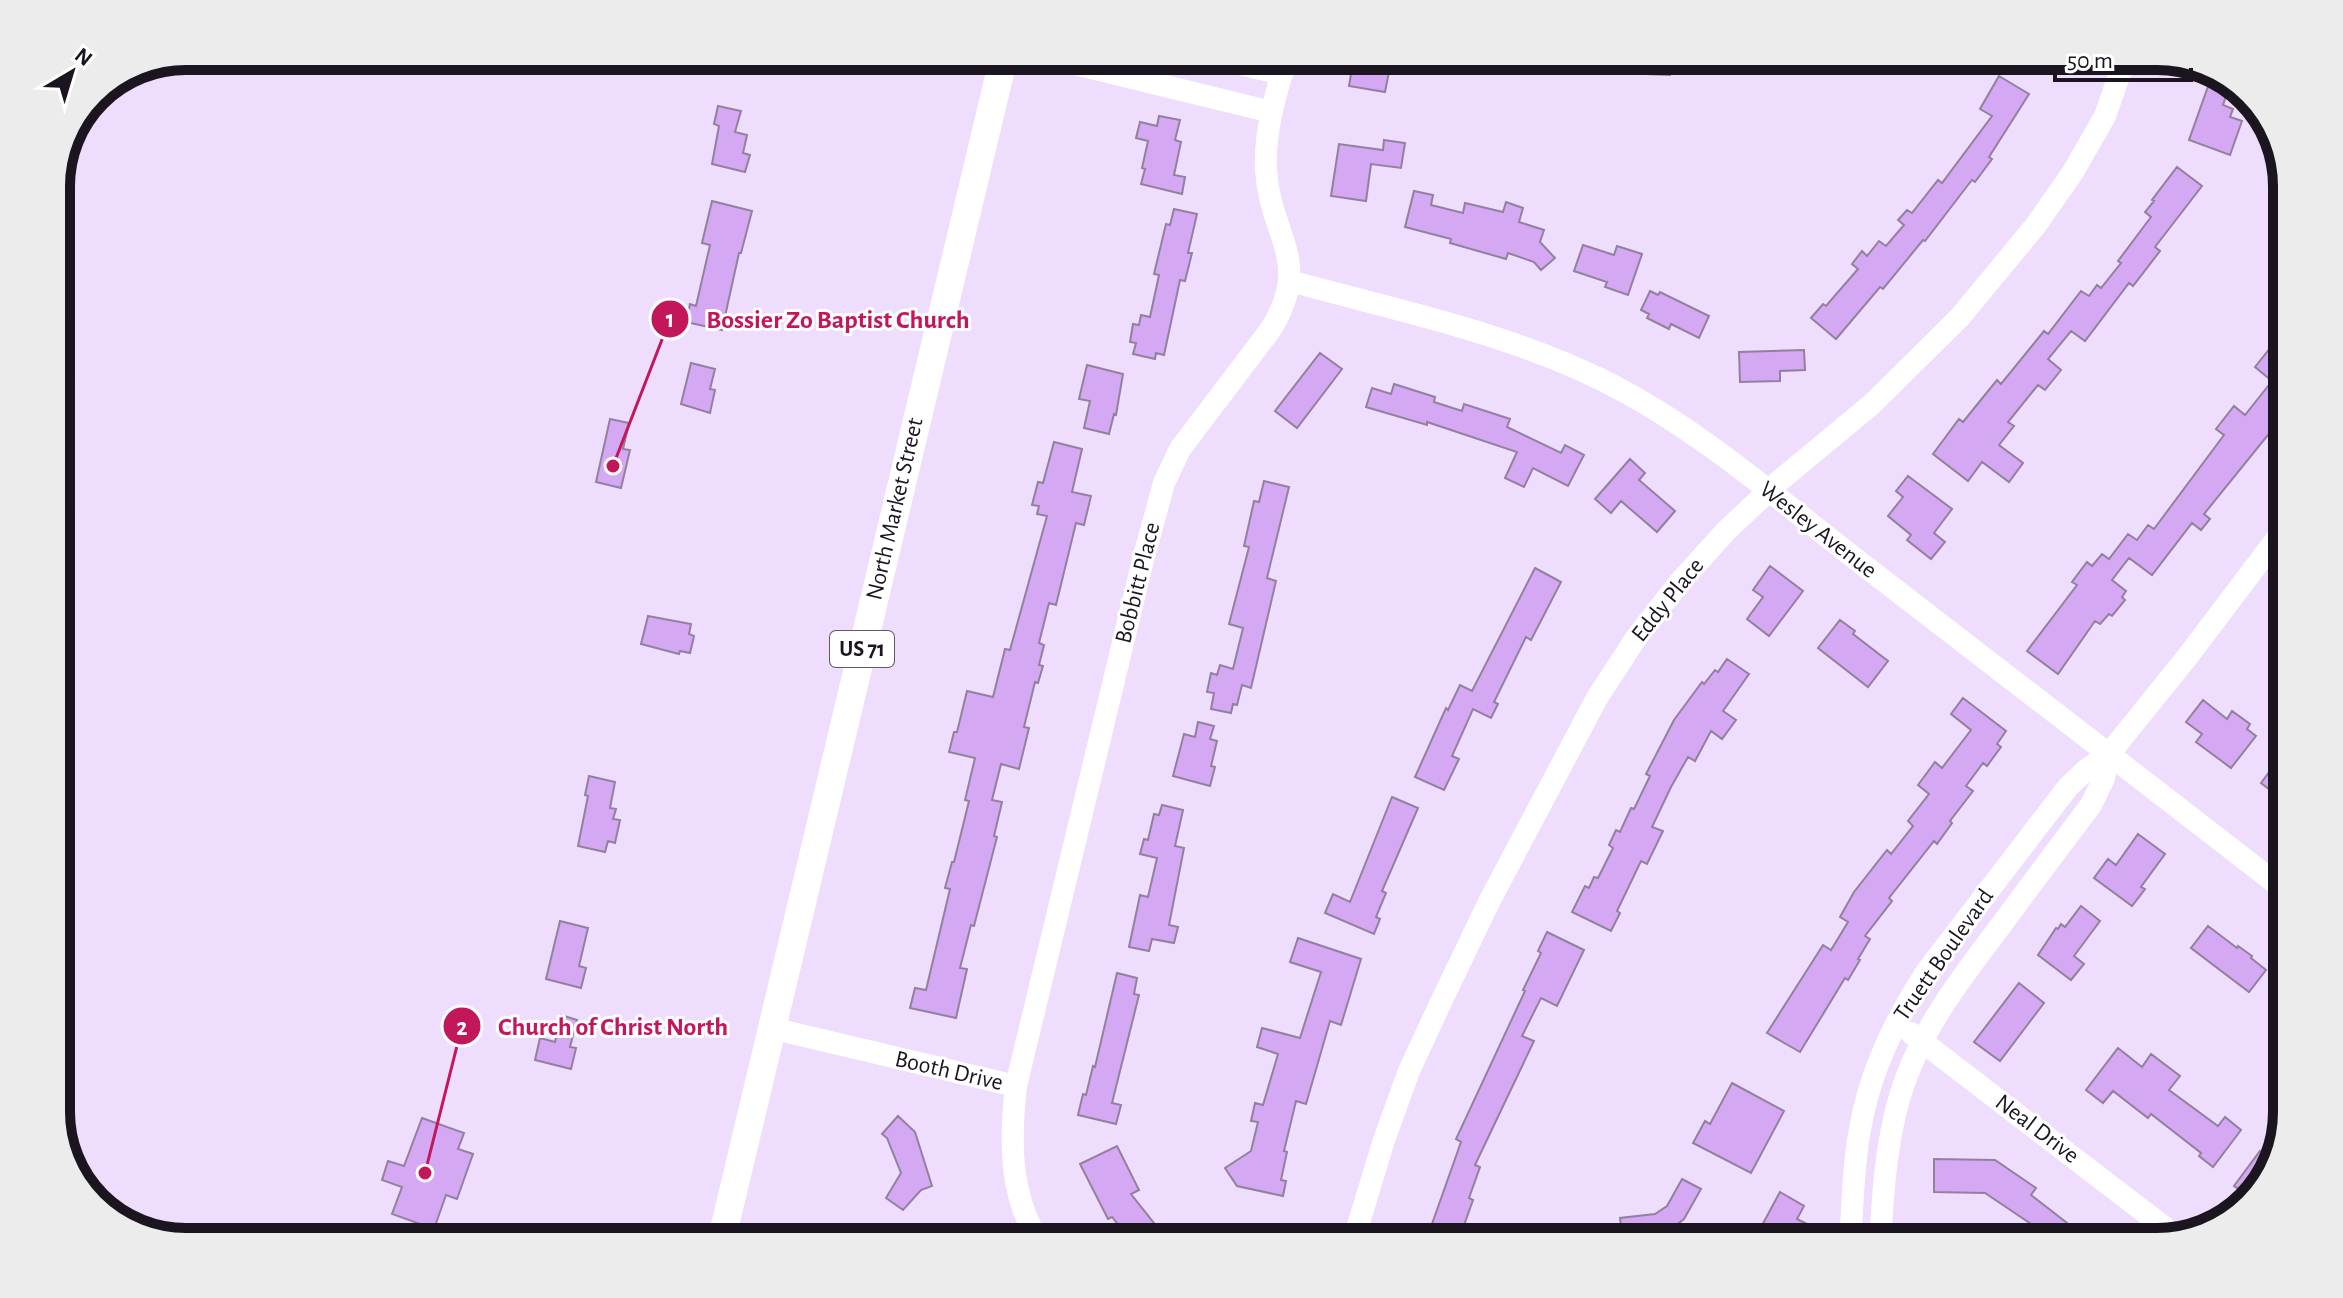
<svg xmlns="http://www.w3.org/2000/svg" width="2343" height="1298" viewBox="0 0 2343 1298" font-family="'Alegreya Sans',sans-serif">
<rect width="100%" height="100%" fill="#eeddfc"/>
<path fill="#d4a8f3" stroke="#92819e" stroke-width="2" d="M1354,56H1380L1377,71L1389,72L1385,92L1349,86Z
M1646,56H1670V75L1646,74Z
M1999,76L2029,94L1989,157L1992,159L1975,182L1972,180L1968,185L1925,241L1923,240L1883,289L1880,287L1836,339L1811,318L1823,304L1826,306L1858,269L1852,264L1862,251L1867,256L1879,241L1886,246L1904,225L1898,220L1907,210L1912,213L1938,180L1942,183L1992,116L1980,109Z
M2211,78L2230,84L2223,105L2233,109L2230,117L2242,121L2230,155L2189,140Z
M718,106L741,111L735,132L747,135L743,153L750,155L745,172L712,164L719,126L714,124Z
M1159,116L1180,120L1175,140L1181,142L1174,175L1185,177L1182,194L1141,184L1145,169L1142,168L1148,141L1136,138L1140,122L1157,126Z
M1384,140L1405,143L1401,168L1371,164L1366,201L1331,196L1339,144L1383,150Z
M2177,167L2202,186L2155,247L2160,251L2133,286L2129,283L2085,341L2071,331L2048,359L2061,370L2045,390L2038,385L2008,422L2014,426L1999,445L2023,463L2009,482L1982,462L1968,481L1933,454L1959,419L1963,422L1997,380L2001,384L2044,331L2048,334L2081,291L2089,296L2097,285L2101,288L2121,263L2118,261L2151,217L2145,212L2154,201L2152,200Z
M1414,191L1433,195L1431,205L1463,213L1465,203L1503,212L1506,202L1523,208L1519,222L1544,230L1540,242L1555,258L1541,270L1534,262L1508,253L1506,259L1450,243L1451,239L1405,227Z
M712,201L752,211L741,253H739L722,330L686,322L690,304L696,306L710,245L702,243Z
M1174,209L1197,214L1188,253H1192L1185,281L1180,280L1164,355L1156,353L1155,359L1133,354L1136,343L1130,342L1133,324L1139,325L1141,315L1150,317L1159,275L1154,274L1166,224L1170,225Z
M1583,245L1614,255L1617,246L1642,254L1628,295L1605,287L1607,282L1574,271Z
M1650,291L1658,295L1660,292L1709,316L1699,338L1671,324L1669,329L1647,318L1649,314L1641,310Z
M2271,347L2287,359V416L2278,427L2276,425L2204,514L2210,519L2201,530L2192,523L2152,575L2129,558L2112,580L2126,591L2122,597L2125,600L2112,616L2109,614L2100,624L2095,621L2058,674L2027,651L2077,585L2072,582L2087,562L2092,566L2102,554L2109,559L2128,534L2137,540L2148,525L2154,529L2224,435L2216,429L2234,406L2245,415L2272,381L2255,367Z
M1804,350L1805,370L1780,371V381L1740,382L1739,352Z
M1320,353L1342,369L1297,428L1275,411Z
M691,363L715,369L710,389L715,390L710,413L681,404Z
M1087,365L1123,374L1116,415L1114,414L1109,434L1084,428L1090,401L1079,399Z
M1394,384L1435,397L1434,402L1462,411L1464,404L1510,419L1507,427L1561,453L1565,445L1584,455L1568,486L1533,468L1524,487L1505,478L1517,452L1427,422V425L1366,407L1372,388L1391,394Z
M610,419L629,423L623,449L630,450L621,488L596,482Z
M1054,442L1082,449L1072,492L1091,496L1084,525L1076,523L1056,605L1049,603L1039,643L1044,645L1039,665L1043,666L1038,683L1035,682L1024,727L1029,728L1019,769L1001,764L992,800L1002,802L994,836L997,837L974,926L971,925L960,968L967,969L956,1018L910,1008L915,988L926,990L950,889L945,888L952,862H954L969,801L965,800L975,758L949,752L954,732H957L967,691L993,697L1005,649L1010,650L1047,516L1037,514L1039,506L1032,505L1038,482L1043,483Z
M1630,459L1645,473L1639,480L1675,511L1657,532L1621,501L1611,513L1595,499Z
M1908,476L1952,509L1934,533L1945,542L1931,559L1907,540L1911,535L1888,516L1903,497L1896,491Z
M1264,481L1289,487L1267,578L1276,581L1251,688L1242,685L1237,705L1233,704L1231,713L1211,709L1214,693L1207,692L1211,673L1217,675L1220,665L1233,669L1243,628L1229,624L1249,547L1244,546L1254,501L1259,502Z
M1770,566L1803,591L1769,636L1747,619L1763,597L1753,590Z
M1535,568L1561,582L1531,640L1526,637L1494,702L1498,704L1491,718L1473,709L1452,756L1459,759L1444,790L1415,777L1446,708L1448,710L1460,685L1472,691Z
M648,616L691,624L689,634L694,636L690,653L680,651L679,654L641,644Z
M1840,620L1855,631L1853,634L1888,661L1868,687L1818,648Z
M1727,659L1749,674L1723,711L1736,720L1722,739L1711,731L1695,761L1688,757L1671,787L1652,827L1663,831L1647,864L1641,861L1617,911L1620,913L1611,931L1572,912L1585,886L1589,888L1594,877L1598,878L1613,848L1609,845L1616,830L1620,832L1631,808L1634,809L1650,776L1646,774L1674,720L1702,682L1704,684L1715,670L1718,672Z
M1963,698L2006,731L1997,744L2001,747L1987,766L1983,763L1966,786L1973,791L1950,821L1952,823L1937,844L1934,841L1889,898L1892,901L1865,936L1870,939L1858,959L1860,960L1848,980L1845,978L1800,1052L1767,1033L1823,945L1831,950L1848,922L1840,917L1854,892L1887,850L1891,854L1913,826L1908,821L1929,794L1918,785L1935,762L1942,768L1971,730L1951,714Z
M2203,700L2227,719L2232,711L2250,724L2247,729L2256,736L2231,768L2196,742L2202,734L2186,722Z
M1198,722L1214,726L1210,739L1217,741L1211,766L1215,767L1210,786L1173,776L1184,734L1195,737Z
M2278,760L2287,767V815L2269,802L2275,794L2261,783Z
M589,776L615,782L610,808L616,809L613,819L620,820L615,843L608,841L605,852L578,846L588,796L585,795Z
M1392,797L1418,808L1382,891L1386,893L1376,917L1380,919L1374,934L1325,913L1333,894L1350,902Z
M1162,805L1183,810L1175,846L1184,848L1169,925L1178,927L1174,943L1152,939L1149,951L1129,947L1140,895L1148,897L1157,858L1140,854L1144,839L1148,840L1154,814L1159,815Z
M2138,834L2165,854L2141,887L2145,889L2132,906L2094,878L2108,859L2116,865Z
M2081,906L2100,921L2074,956L2084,964L2071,980L2038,955L2056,928L2058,929L2061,924L2065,927Z
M560,921L588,928L579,966L586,968L581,988L546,979Z
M2208,926L2237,948L2238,946L2252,956L2251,958L2266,970L2249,992L2191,948Z
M1547,932L1584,950L1557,1006L1541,998L1522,1036L1534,1041L1475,1165L1480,1167L1469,1198L1473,1200L1458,1242H1440L1427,1238L1461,1142L1456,1139L1525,991L1523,990L1541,953L1538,951Z
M1298,938L1361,959L1341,1025L1330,1021L1306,1104L1296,1101L1284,1151L1287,1152L1281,1180L1286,1181L1283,1196L1237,1186L1225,1168L1251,1151L1258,1122L1251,1121L1255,1103L1263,1105L1278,1054L1257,1047L1262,1028L1300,1038L1321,972L1290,962Z
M1117,973L1137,978L1134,994L1139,995L1112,1103L1121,1105L1116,1124L1078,1115L1083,1094L1086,1095L1093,1066L1095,1067Z
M2019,983L2044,1003L2000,1061L1974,1042Z
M561,1015L577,1020L570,1047L576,1048L571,1069L535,1060L540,1038L555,1042Z
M2118,1048L2142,1067L2151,1054L2180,1076L2169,1090L2218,1126L2225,1117L2241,1130L2213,1167L2199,1156L2201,1153L2151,1114L2148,1118L2113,1091L2103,1103L2086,1090Z
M1732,1083L1784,1111L1751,1173L1693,1143L1705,1121L1710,1124Z
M898,1116L915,1132L932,1186L921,1190L903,1210L886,1198L901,1173L887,1138L882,1134Z
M422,1118L464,1133L458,1149L473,1154L457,1199L446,1195L434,1229L392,1214L402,1187L382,1180L388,1161L404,1166Z
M1117,1146L1139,1190L1131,1194L1169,1242H1132L1112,1217L1108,1219L1080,1164Z
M2260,1151L2274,1161L2270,1177L2250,1197L2234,1186Z
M1934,1159L1995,1160L2036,1188L2031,1195L2080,1233L2075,1242H2017L2031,1224L1985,1193L1934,1192Z
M1682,1179L1701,1189L1684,1219L1663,1235L1655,1236L1654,1242H1623L1620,1218L1655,1214L1667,1206Z
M1780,1192L1804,1206L1797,1219L1807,1224L1797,1242H1753Z"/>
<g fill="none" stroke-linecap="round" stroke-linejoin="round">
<path stroke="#fff" stroke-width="22" d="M1042,56L1272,112
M1207,56L1282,74
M1290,281C1395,310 1501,331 1600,379C1698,427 1780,501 1866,567C2006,675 2147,783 2287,892
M771,1028L1016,1086
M1911,1033L2177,1237
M1039,1242C1009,1194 1010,1140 1016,1086L1143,560L1164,483L1180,449L1271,329C1313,260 1270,237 1266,170C1264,131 1276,93 1287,56
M1353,1242L1384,1140L1409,1071L1440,1004L1490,900L1597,698L1636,638L1679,583L1726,531L1778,482L1872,404L1960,317L2036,225L2073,172L2105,116L2126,56
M1850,1242C1853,1203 1853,1163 1861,1124C1871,1069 1896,1018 1927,971L2068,787L2086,770L2109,754L2188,656L2287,525
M1880,1242C1883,1194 1886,1142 1900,1096C1919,1032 1959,981 1999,928C2029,887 2060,846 2091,805L2104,778L2109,754"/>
<path stroke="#fff" stroke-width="28" d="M721,1242L1004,56"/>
</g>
<g text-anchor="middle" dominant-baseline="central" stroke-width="6" stroke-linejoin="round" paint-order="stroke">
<rect fill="#fff" stroke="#5f5b63" stroke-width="2" x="830" y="631" width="64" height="36" rx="6"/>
<g font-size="22" font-weight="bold" fill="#1b1520">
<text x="862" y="649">US 71</text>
</g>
<g font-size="24" fill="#1b1520" stroke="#fff">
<text transform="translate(895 509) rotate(-77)">North Market Street</text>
<text transform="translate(1818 530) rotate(38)">Wesley Avenue</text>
<text transform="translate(1138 583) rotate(-76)">Bobbitt Place</text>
<text transform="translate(1668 600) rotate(-51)">Eddy Place</text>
<text transform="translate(1944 955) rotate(-55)">Truett Boulevard</text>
<text transform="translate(949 1071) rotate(13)">Booth Drive</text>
<text transform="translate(2037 1129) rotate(37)">Neal Drive</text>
</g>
</g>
<path d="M0 0H2343V1298H0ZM186 70H2157A116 116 0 0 1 2273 186V1112A116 116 0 0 1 2157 1228H186A116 116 0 0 1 70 1112V186A116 116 0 0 1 186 70Z" fill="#edeced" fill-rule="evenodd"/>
<path fill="none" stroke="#1b1520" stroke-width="10" d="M186 70H2157A116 116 0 0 1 2273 186V1112A116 116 0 0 1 2157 1228H186A116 116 0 0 1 70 1112V186A116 116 0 0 1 186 70Z"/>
<path fill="none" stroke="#c2185b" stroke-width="3" d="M613 466L670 319M425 1173L462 1026"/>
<g fill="#c2185b" stroke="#fff" stroke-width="3">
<circle cx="613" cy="466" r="8"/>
<circle cx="425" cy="1173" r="8"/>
<circle cx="670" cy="319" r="20"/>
<circle cx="462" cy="1026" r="20"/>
</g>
<g font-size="24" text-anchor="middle" font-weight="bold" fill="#fff">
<text x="670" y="327">1</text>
<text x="462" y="1035">2</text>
</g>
<g font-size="26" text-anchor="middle" font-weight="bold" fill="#c2185b" stroke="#fff" stroke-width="6" stroke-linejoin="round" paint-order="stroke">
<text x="838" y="328">Bossier Zo Baptist Church</text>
<text x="613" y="1035">Church of Christ North</text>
</g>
<g transform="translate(72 72) rotate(38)" stroke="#ffffff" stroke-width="6" paint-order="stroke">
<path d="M0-6L14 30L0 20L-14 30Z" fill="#1b1520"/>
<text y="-12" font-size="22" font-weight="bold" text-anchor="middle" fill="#1b1520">N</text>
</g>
<path d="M2055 68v12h136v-12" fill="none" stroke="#1b1520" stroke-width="4"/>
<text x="2067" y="68" font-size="24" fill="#1b1520" stroke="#ffffff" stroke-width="6" paint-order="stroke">50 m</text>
</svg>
